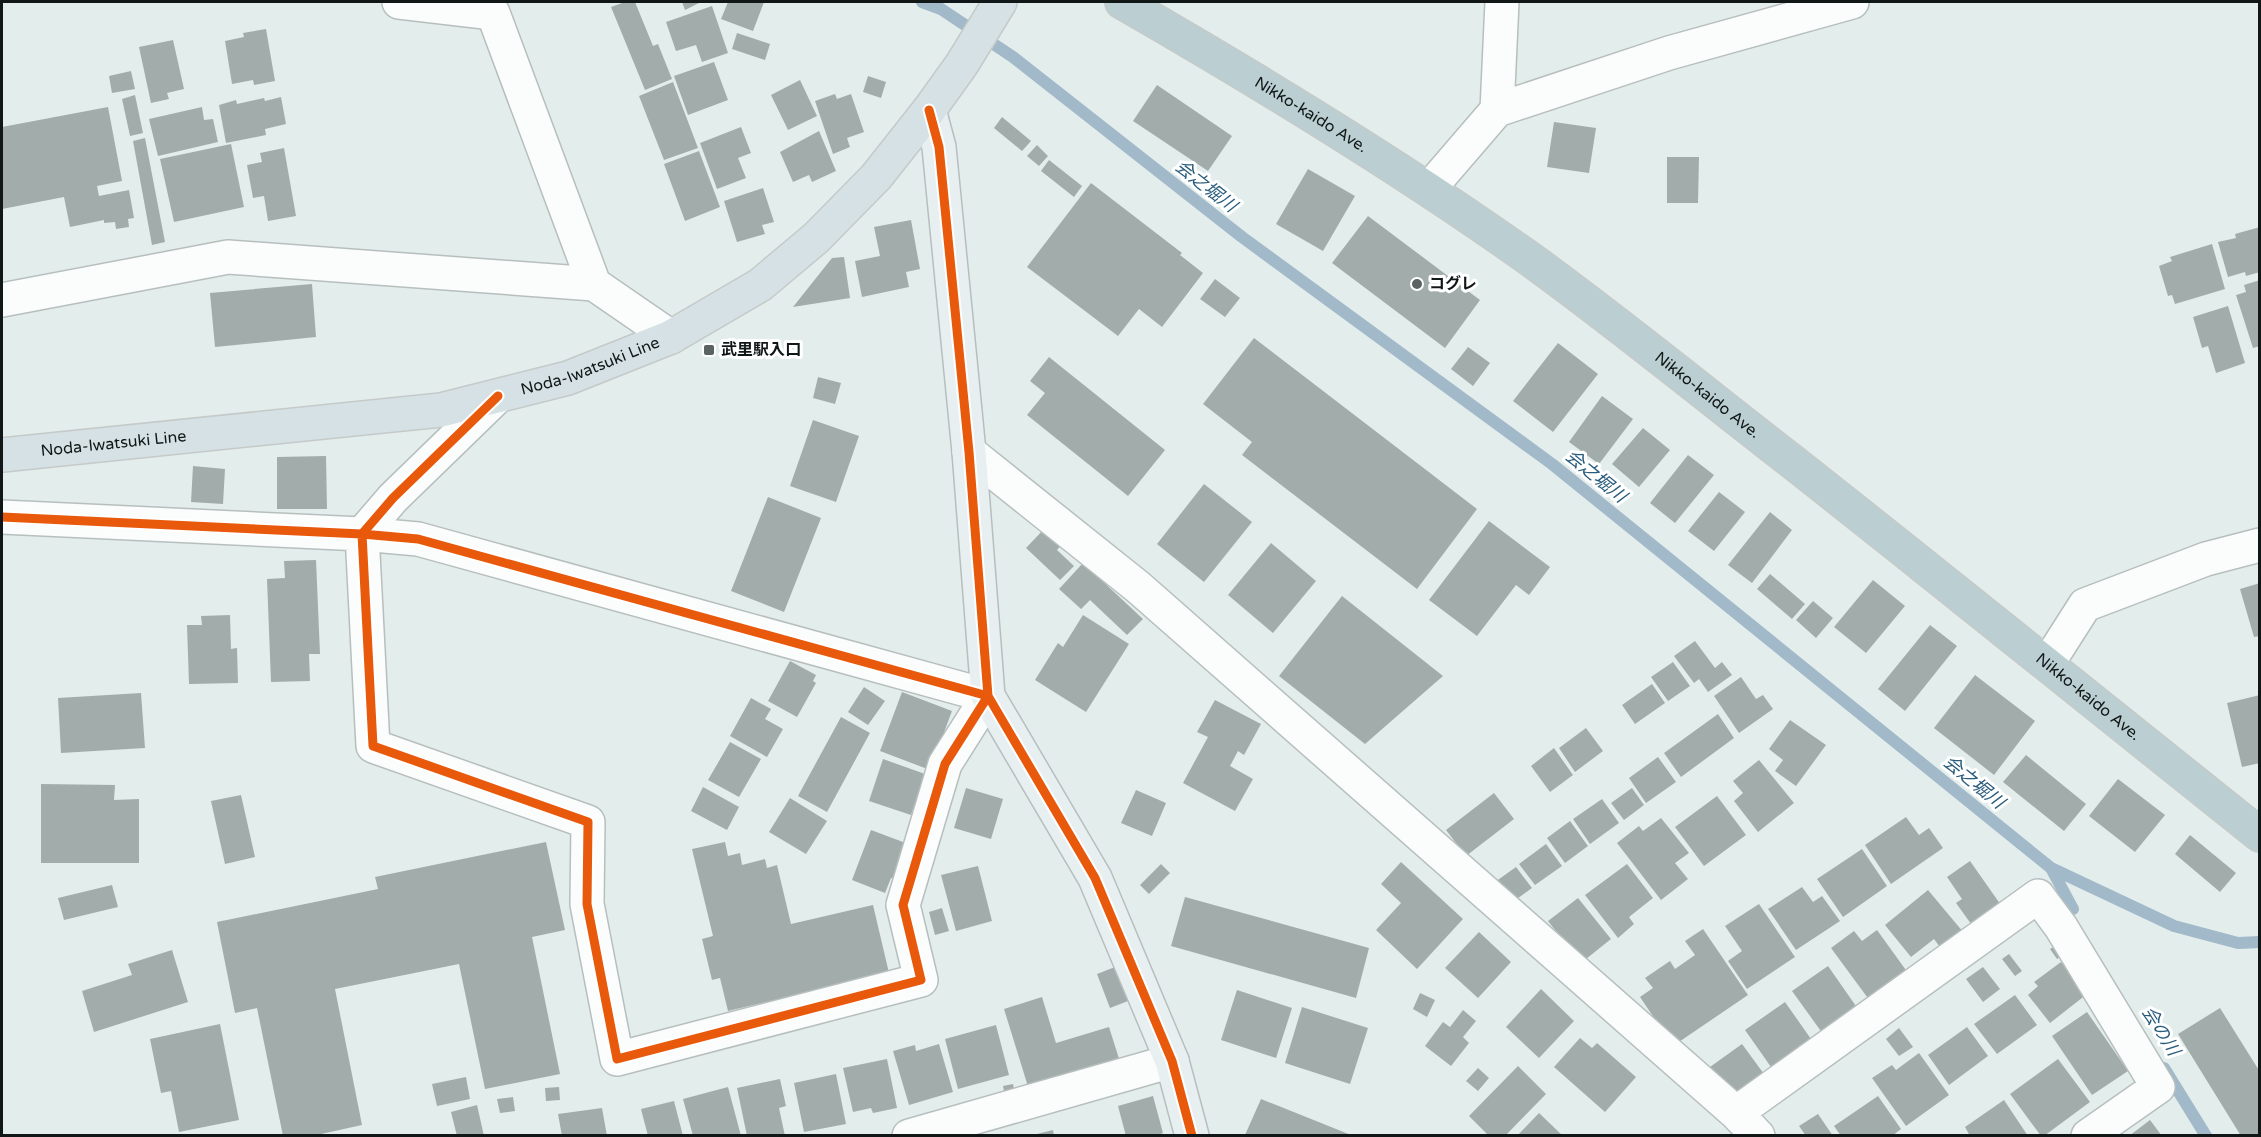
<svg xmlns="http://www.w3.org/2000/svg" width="2261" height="1137" viewBox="0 0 2261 1137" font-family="'Varela Round','Noto Sans JP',sans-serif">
<rect width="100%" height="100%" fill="#e3edec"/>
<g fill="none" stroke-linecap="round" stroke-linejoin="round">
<path stroke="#a1b9c8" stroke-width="12" d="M922,2L941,9L1013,57L1242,237L1552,464L2051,868L2174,926L2238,943L2260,942
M2051,868L2073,909
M2164,1068L2206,1136"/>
</g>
<path fill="#a2adab" d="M625,2H635L653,46L658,44L672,79L645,90L611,7Z
M682,2H698L699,3L685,10Z
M728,2H764L753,31L721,19Z
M712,6L728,53L702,62L696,45L676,51L666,22Z
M266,29L275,81L254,85L253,80L232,84L225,41L244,37L243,33Z
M737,33L770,44L765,60L732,49Z
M173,40L184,89L167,93L169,99L151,103L139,47Z
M714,62L728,100L688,115L674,76Z
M131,71L135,89L112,93L109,76Z
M868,76L886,82L881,98L863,92Z
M800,80L817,116L788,130L771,95Z
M673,82L698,148L664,160L639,96Z
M1157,85L1232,136L1208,171L1133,121Z
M835,94L837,99L851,94L864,132L847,138L850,147L833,154L815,101Z
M135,95L143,133L130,136L122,99Z
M281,97L286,124L265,129L266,135L226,143L219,105L236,100L237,104L264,98L265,101Z
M108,107L122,181L97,186L99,196L129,190L134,218L128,219L129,227L116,229L115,222L104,223V220L70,227L64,197L2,209V127Z
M202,107L204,120L213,119L218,142L158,156L149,119Z
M1002,117L1031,141L1022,151L994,128Z
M1554,122L1596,128L1589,173L1547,167Z
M741,127L751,153L738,158L746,178L717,189L700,143Z
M819,131L836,171L812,182L809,175L793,182L780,152Z
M145,138L165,242L152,245L133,141Z
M231,144L244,207L174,222L160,159Z
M1037,145L1048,156L1039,166L1027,156Z
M284,148L296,216L268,221L264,196L253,198L247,165L262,162L260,153Z
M699,151L720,207L685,221L664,164Z
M1667,157H1699L1698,203H1667Z
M1049,160L1082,186L1074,197L1041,171Z
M1308,169L1355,196L1323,251L1276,224Z
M1091,183L1182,253L1180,255L1203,273L1162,327L1139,309L1118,336L1027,267Z
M763,188L774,222L762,225L765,234L737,242L724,201Z
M1368,216L1480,300L1445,348L1332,263Z
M911,220L920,269L906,272L909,287L862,297L855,261L880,256L874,227Z
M2260,227V272L2246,276L2245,272L2228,277L2218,242L2236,238L2235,234Z
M2212,244L2225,289L2175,304L2172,295L2168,296L2159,266L2172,261L2170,257Z
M844,257L850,298L793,307L832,258Z
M1215,279L1240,298L1225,317L1200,299Z
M2260,280V346L2253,348L2236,295L2246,292L2244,285Z
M312,284L316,337L215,347L210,293Z
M2228,306L2245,363L2216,373L2208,346L2202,348L2193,317Z
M1254,338L1477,509L1417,589L1242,455L1252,442L1203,404Z
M1558,343L1598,374L1553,432L1513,401Z
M1468,347L1490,363L1473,386L1451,369Z
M1049,357L1165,450L1128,496L1027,415L1045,393L1030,381Z
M818,377L841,383L835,404L813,398Z
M1602,396L1633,419L1599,464L1569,442Z
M813,420L859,436L836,502L790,486Z
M1643,428L1670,450L1639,487L1612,464Z
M1688,455L1714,475L1675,523L1650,503Z
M326,456L327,509H277V457Z
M193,466L225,469L223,504L191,502Z
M1204,484L1252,522L1204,582L1157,544Z
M1719,492L1745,512L1714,551L1688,531Z
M768,497L821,518L784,612L731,591Z
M1770,512L1792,530L1752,583L1728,565Z
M1489,521L1550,567L1529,595L1516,585L1477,636L1429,600Z
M1045,528L1062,544L1057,550L1074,566L1060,580L1026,548Z
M1271,543L1316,581L1273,633L1228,595Z
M316,560L320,654H309L310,681L271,682L267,579L285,578L284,561Z
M1083,563L1143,619L1127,635L1090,600L1081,609L1059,589Z
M1770,574L1805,604L1792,619L1757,589Z
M1873,580L1905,606L1866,653L1834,627Z
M2260,583V636L2254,637L2240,589Z
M1342,596L1443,676L1365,744L1279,676Z
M1813,601L1833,618L1816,638L1796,620Z
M230,615L231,649L237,648L238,683L189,684L187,625H202L201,616Z
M1083,615L1129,644L1086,712L1035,680L1058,643L1063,647Z
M1930,625L1957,646L1905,711L1878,689Z
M1695,641L1715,668L1722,662L1732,675L1708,692L1699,679L1694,683L1674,656Z
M790,661L816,675L813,681L816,683L797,717L768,701Z
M1673,662L1690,686L1668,701L1651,677Z
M1975,675L2035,721L1994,775L1934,728Z
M1741,677L1756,699L1763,695L1773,709L1739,733L1714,696Z
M1652,684L1665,703L1635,724L1622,705Z
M864,687L885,701L868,725L848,712Z
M902,692L952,711L930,770L880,751Z
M141,693L145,748L61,753L58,698Z
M2260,695V763L2242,767L2227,703Z
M751,698L771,709L765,719L783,729L767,757L730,736Z
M1215,700L1261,724L1244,755L1238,751L1230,766L1253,779L1235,811L1183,783L1208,737L1197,732Z
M1718,714L1734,738L1681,777L1664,753Z
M841,717L870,733L827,812L798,796Z
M1790,720L1826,745L1796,786L1775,771L1783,760L1769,749Z
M1586,728L1603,751L1575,772L1559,748Z
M730,742L761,759L739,797L708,780Z
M1554,748L1573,775L1550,792L1531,766Z
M2026,755L2086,804L2064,831L2003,782Z
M1658,757L1676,782L1646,803L1629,778Z
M883,759L925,774L911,815L869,801Z
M1759,760L1794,803L1758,832L1734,801L1743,793L1733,781Z
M2118,779L2165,815L2135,852L2089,816Z
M41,784L115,785L114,800L139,799V863H41Z
M703,787L739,807L727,830L691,811Z
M966,788L1003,799L991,839L954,828Z
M1632,788L1644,805L1624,820L1611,803Z
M1136,790L1166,803L1152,836L1121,823Z
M1494,793L1514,819L1466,856L1446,830Z
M241,795L255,857L225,864L211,801Z
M1717,796L1746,835L1704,866L1675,827Z
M790,798L827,821L806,854L769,832Z
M1602,799L1619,823L1590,844L1573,819Z
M1906,817L1919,835L1929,828L1943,848L1891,884L1865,845Z
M1661,818L1689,853L1675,863L1688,879L1661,900L1617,843L1639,826L1643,831Z
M1570,821L1588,846L1565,863L1547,838Z
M871,830L911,845L898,880L891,878L885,893L852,880Z
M2190,835L2236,873L2220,892L2175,854Z
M546,842L565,930L532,937L560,1074L485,1089L459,964L335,989L362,1125L312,1136H283L257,1008L235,1013L217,922L378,889L375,877Z
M725,842L728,856L740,853L742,865L765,859L767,868L777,865L791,924L873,905L889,973L728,1011L720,978L712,980L702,939L713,936L692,849Z
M1546,844L1562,866L1535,885L1519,864Z
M1862,849L1887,886L1843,917L1817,879Z
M1970,861L2003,908L1974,928L1956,903L1962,899L1947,877Z
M1401,862L1463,919L1417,969L1376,930L1401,903L1381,884Z
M1161,864L1170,873L1149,894L1140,885Z
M1627,864L1653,898L1629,917L1634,924L1618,938L1585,895Z
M978,866L992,921L956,931L941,875Z
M1516,867L1532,888L1510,904L1495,882Z
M112,885L118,907L64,920L58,898Z
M1802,887L1813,902L1822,896L1840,921L1796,950L1768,909Z
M1928,890L1964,933L1943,951L1934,939L1911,957L1885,925Z
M1185,897L1369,948L1356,998L1171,946Z
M1578,898L1611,939L1581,963L1548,921Z
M1759,904L1795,957L1747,989L1728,961L1742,951L1725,926Z
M942,908L949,931L935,935L929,912Z
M1703,929L1748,995L1673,1046L1640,997L1653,988L1645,978L1670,961L1675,969L1695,955L1685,941Z
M1877,930L1908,973L1870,1001L1831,948L1854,931L1862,941Z
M1479,932L1511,962L1478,998L1445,968Z
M2058,944L2065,954L2057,959L2050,949Z
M172,950L188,1002L94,1032L82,991L132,975L128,964Z
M2009,954L2022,971L2015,976L2002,959Z
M2061,962L2087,994L2050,1023L2028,995L2038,986L2034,982Z
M1828,966L1858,1009L1823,1034L1792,991Z
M1115,967L1128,1001L1110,1008L1097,974Z
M1983,967L2000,989L1983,1002L1966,979Z
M1541,989L1574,1021L1539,1058L1506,1027Z
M1237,990L1292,1008L1276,1058L1221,1040Z
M1420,993L1435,1000L1427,1017L1413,1009Z
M2015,995L2037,1025L1997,1054L1974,1024Z
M1042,997L1056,1043L1109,1027L1121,1065L1030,1093L1004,1009Z
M1785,1002L1811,1039L1771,1067L1745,1030Z
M1302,1007L1368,1028L1350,1084L1285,1063Z
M2220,1008L2260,1072V1136H2241L2178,1034Z
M1463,1010L1476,1021L1463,1037L1469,1043L1451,1066L1425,1046L1443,1022L1450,1027Z
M2087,1012L2128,1071L2092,1095L2052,1036Z
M220,1024L239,1120L179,1132L171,1091L161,1093L150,1039Z
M996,1025L1009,1075L958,1089L945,1039Z
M1967,1027L1988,1056L1949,1085L1928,1055Z
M1899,1028L1913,1047L1899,1056L1886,1039Z
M1580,1038L1592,1048L1597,1043L1636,1077L1605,1112L1554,1067Z
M939,1044L953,1092L909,1105L893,1051L915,1045L916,1051Z
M1742,1044L1764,1074L1725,1102L1703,1072Z
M1919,1053L1949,1095L1906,1126L1872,1078L1892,1065L1896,1070Z
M887,1059L897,1108L873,1113L871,1108L853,1112L843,1068Z
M2058,1059L2090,1102L2044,1136H2041L2010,1094Z
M1518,1066L1546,1094L1505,1136H1489L1469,1116Z
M1478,1068L1489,1078L1478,1091L1466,1081Z
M836,1074L846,1124L804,1132L794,1083Z
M466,1077L470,1099L437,1106L432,1084Z
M780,1079L786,1106L779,1108L785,1136H747L737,1088Z
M1013,1084L1016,1099L1006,1101L1003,1086Z
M559,1087L560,1100L546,1101L545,1088Z
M728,1087L741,1136H693L683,1099Z
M1153,1096L1163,1133L1156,1136H1126L1118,1106Z
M1878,1096L1901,1129L1892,1136H1841L1834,1126Z
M513,1097L515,1111L500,1113L497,1099Z
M1261,1099L1351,1135V1136L1245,1135Z
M2004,1100L2028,1136H1970L1965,1127Z
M674,1101L683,1136H648L641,1109Z
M477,1105L484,1136H457L451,1112Z
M602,1108L607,1136H562L558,1114Z
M1539,1113L1563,1136H1517Z
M1818,1114L1833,1136H1806L1799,1126Z
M2150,1120L2162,1136H2129Z
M1053,1130L1054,1136H1033V1135Z"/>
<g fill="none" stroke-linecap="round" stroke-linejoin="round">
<g stroke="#b7bfbe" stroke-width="36">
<path id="street" d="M399,2L493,13L594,284
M1497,110L1502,2
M1429,189L1497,110L1669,53L1852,2
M2,300L228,257L594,284L671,337
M969,452L1138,587L1736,1113L1758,1136
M2,517L362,534L418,539L988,696L945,764L903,905L921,980L617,1059L587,904L588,822L373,746L362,534L393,498L498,396
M2048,663L2085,605L2206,559L2260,545
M1736,1113L2038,896L2061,927L2158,1087L2088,1136
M909,1136L1172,1061"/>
</g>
<g stroke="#b7bfbe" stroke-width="36">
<path id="secondary" d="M929,110L939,147L969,452L988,696L1095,878L1172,1061L1192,1136"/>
</g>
<g stroke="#c5cac9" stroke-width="36">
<g id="primary">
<path id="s1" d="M2,455L441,410L568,378L671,337L760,285L816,238L876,177L929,110L962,64L1000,2"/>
</g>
</g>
<g stroke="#c5cac9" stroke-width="36">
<g id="highway">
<path id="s2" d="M1122,2C1261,82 1399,166 1530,259C1620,324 1706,395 1794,463C1950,586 2105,710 2260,835"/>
</g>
</g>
<use href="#street" stroke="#fbfcfc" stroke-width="33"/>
<use href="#secondary" stroke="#e7eff0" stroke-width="33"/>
<use href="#primary" stroke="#d5e1e4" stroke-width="33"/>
<use href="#highway" stroke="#bbcfd2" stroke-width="33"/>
<g stroke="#fff" stroke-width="13">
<path id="cycleway" d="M929,110L939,147L969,452L988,696L1095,878L1172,1061L1192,1136
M2,517L362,534L418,539L988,696L945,764L903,905L921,980L617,1059L587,904L588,822L373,746L362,534L393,498L498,396"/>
</g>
<use href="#cycleway" stroke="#e8590c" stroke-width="9"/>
</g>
<g fill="#5a6262" stroke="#fff" stroke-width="2">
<circle cx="1417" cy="284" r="6"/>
<rect x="703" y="344" width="12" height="12" rx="3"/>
</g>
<g text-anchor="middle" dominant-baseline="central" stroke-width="6" stroke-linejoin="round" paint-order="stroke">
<g font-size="16" fill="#111717" stroke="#fff">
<text stroke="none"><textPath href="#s2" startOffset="220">Nikko-kaido Ave.</textPath></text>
<text stroke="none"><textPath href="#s1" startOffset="597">Noda-Iwatsuki Line</textPath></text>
<text stroke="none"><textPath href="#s2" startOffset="706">Nikko-kaido Ave.</textPath></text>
<text stroke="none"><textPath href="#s1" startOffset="112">Noda-Iwatsuki Line</textPath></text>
<text stroke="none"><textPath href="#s2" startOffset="1192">Nikko-kaido Ave.</textPath></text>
</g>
<g font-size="16" font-weight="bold" fill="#111717" stroke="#fff" text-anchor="start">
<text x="1429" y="284">コグレ</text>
<text x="721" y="350">武里駅入口</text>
</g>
<g font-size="18" font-style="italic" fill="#295c7c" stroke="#fff">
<text transform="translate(1206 186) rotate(38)">会之堀川</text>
<text transform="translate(1596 476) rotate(39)">会之堀川</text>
<text transform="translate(1974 782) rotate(39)">会之堀川</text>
<text transform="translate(2161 1031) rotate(58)">会の川</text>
</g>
</g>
<rect width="2261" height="1137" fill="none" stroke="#111717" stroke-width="6"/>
</svg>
